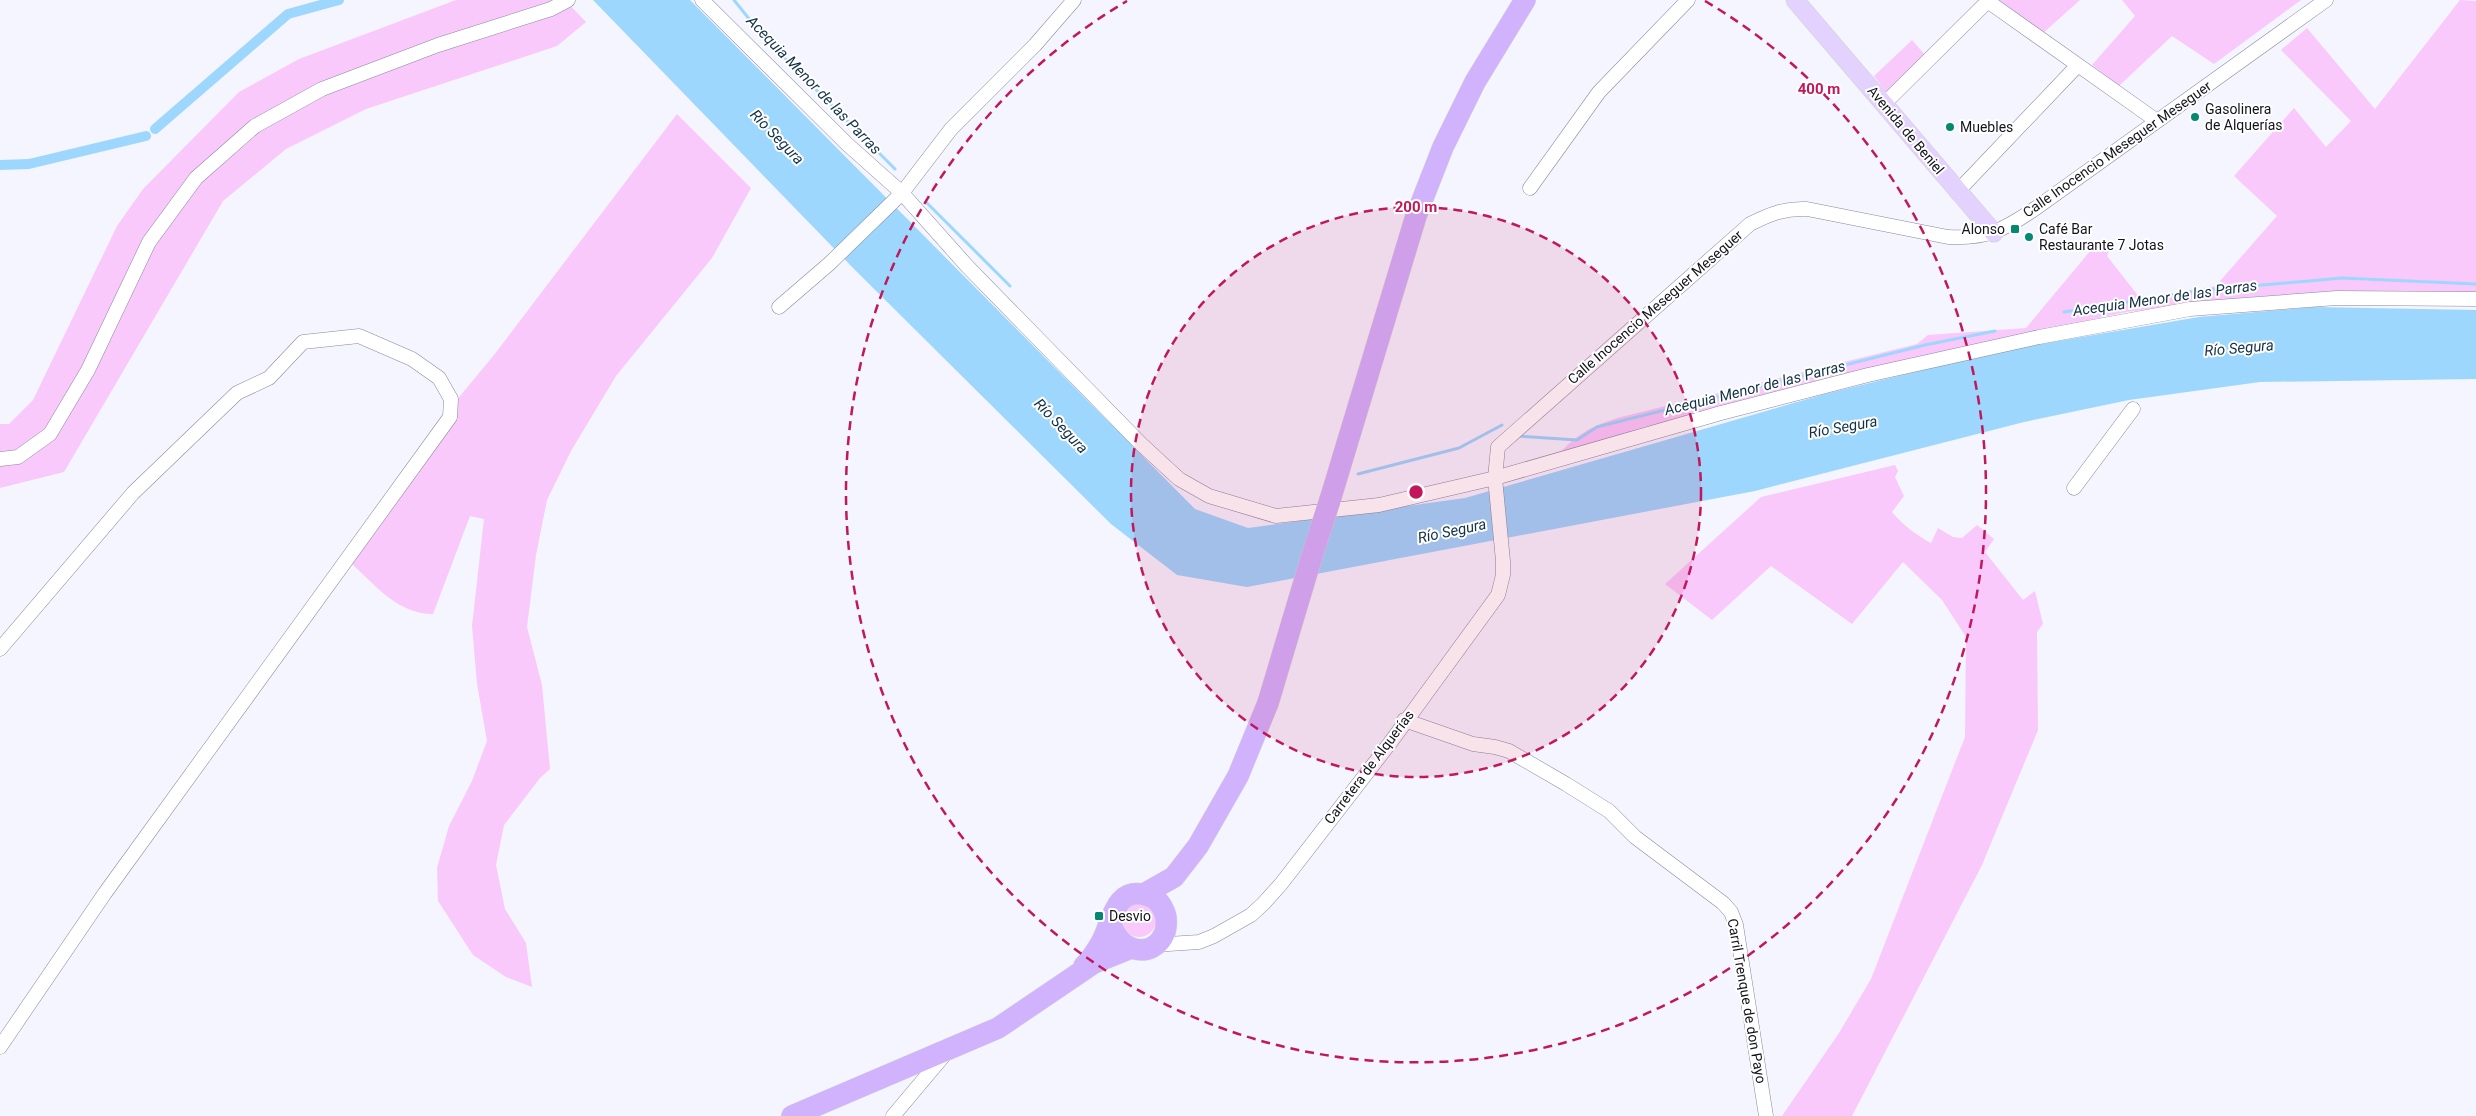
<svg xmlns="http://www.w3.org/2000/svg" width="2476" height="1116" viewBox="0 0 2476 1116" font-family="Roboto,sans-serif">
<rect width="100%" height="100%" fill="#f4f5fe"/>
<path fill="#f9c9fc" d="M456,0H565L586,22L557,46L366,109L286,149L223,201L64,472L0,488V424H9L33,400L117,226L143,189L239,92L299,59Z
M1995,0H2080L2042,34Z
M2122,0H2301L2214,64L2172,36L2119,86L2092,65L2135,16Z
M2460,0L2476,1V293L2346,292L2251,297L2127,312L2030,333L1815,389L1643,427L1555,458C1578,433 1589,427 1621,417L1917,344L1928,335L2026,328L2096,244L2098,248L2106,243L2110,248L2107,256L2140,298L2223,285L2220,281L2277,216L2234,176L2294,108L2326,147L2351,121L2281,50L2307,28L2375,109Z
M1912,40L1927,57L1888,95L1874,76Z
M677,114L751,188L712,258L616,376L571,451L547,500L536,555L527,627L542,685L550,769L540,778L504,825L496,865L505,909L526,943L532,987L506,977L473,955L438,901L437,868L449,826L472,781L487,741L477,684L472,626L484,519L470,516L433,614C398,614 376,586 352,564L460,396L494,355Z
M1895,465L1898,471L1895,477L1904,496L1892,512C1903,525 1916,535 1931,543L1938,528L1953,537L1962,538L1977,525L1994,539L1985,552L2023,600L2035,591L2043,624L2037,632L2038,730L1982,865L1852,1116H1782L1839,1033L1871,979L1965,737L1966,637L1942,600L1903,562L1852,624L1771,566L1712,620L1665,584L1761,497Z
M1122 920a17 17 0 1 1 34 0a17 17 0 1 1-34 0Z"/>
<path fill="#9ed7fd" d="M593,0H690L1195,509L1248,528L1465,498L1825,394L2000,351L2199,317L2314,307L2476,310V379L2260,382L2129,400L2024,422L1755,491L1247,587L1177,575L1111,524L855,270Z"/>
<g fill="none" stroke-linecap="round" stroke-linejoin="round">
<path stroke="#9ed7fd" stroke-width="3" d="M734,0L762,35L895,169
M926,202L1010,286
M2064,312L2205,290L2342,278L2476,284
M1518,436L1577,440L1597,427L1925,345L1995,331
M1358,474L1459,448L1502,425"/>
<path stroke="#9ed7fd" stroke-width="10" d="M155,129L288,14L339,0
M0,165L29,164L146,136"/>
<g stroke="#87899d" stroke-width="15">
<path id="minor" d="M702,0L847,144L902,193L967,266L1141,444L1179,479L1209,496L1276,516L1379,505L1495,478L1721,413L1868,375L2039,337L2190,309L2337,298L2476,299
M1986,0L2157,121
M1884,104L1988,1
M1530,188L1599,92L1688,0
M1958,191L2078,65
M779,307L829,264L902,193L951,129L1035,45L1074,0
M0,459L18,457L50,434L88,370L149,242L196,178L255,126L322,89L438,45L551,9L568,0
M2074,488L2133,409
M0,649L133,493L237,393L269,378L303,342L359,336L412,359L439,378L451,399L450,417L105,893L0,1047
M1404,720L1473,744L1495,747L1509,751L1566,784L1609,811L1635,837L1723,903L1731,912L1736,925L1766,1116
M1153,945L1199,942L1214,936L1251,915L1263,904L1281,884L1390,743L1498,595L1503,575V561L1495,478L1498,447L1750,224C1770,214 1785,208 1807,209L1948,237C1987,239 2004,230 2036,208L2326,0
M893,1116L946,1053"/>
</g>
<g stroke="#d4d5d6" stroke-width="19">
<path id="major" d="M1795,0L1994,233"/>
</g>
<g stroke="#d4d5d6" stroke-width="22">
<path id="highway" d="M1330,500L1416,216L1443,147L1475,82L1525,0
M1144,894L1174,877L1198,846L1238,776L1268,703L1311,559
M1084,966C1091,959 1097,950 1102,941C1112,922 1115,886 1146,895C1154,897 1160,902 1163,909C1167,916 1167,924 1165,932C1153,962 1116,951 1111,922
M792,1116L998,1028L1094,963L1131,948"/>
</g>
<use href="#minor" stroke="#fff" stroke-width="14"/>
<use href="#major" stroke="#e3d1fe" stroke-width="18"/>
<use href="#highway" stroke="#d1b3fd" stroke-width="21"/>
<g stroke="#d4d5d6" stroke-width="22" stroke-linecap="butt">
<path id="highway-bridge" d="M1311,559L1330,500"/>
</g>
<use href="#highway-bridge" stroke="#d1b3fd" stroke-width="21"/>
</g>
<circle cx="1416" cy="492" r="285" fill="#c2185b" fill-opacity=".12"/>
<g fill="none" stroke="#c2185b" stroke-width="2.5" stroke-dasharray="9 6">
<circle cx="1416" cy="492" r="285"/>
<path d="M1705 1A570 570 0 1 1 1127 1"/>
</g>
<g fill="#03896f" stroke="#fff" stroke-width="2">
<circle cx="2195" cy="117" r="5"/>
<circle cx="1950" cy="127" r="5"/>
<rect x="2010" y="224" width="10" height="10" rx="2.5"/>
<circle cx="2029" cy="237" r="5"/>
<rect x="1094" y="911" width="10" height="10" rx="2.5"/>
</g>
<g text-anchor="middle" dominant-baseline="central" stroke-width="4" stroke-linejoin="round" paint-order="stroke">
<g font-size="14" fill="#12131b" stroke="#fff" text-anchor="start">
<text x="2205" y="109">Gasolinera<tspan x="2205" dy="16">de Alquerías</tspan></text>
<text x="1960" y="127">Muebles</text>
<text x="2005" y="229" text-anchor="end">Alonso</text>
<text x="2039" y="229">Café Bar<tspan x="2039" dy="16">Restaurante 7 Jotas</tspan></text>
<text x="1109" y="916">Desvio</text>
</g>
<g font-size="14" fill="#12131b" stroke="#fff">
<text transform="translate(1906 130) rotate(50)">Avenida de Beniel</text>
<text transform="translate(2117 149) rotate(-35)">Calle Inocencio Meseguer Meseguer</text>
<text transform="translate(1655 307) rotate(-41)">Calle Inocencio Meseguer Meseguer</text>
<text transform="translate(1369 767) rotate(-53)">Carretera de Alquerías</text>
<text transform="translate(1747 1001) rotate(80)">Carril Trenque de don Payo</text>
</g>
<g font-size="15" font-style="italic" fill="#123246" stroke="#fff">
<text transform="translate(814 85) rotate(46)">Acequia Menor de las Parras</text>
<text transform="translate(777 137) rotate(46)">Río Segura</text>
<text transform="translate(2165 298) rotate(-8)">Acequia Menor de las Parras</text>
<text transform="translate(2239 348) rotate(-5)">Río Segura</text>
<text transform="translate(1755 388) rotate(-14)">Acequia Menor de las Parras</text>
<text transform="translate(1061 426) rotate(46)">Río Segura</text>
<text transform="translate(1843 427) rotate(-10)">Río Segura</text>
<text transform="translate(1452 531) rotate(-12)">Río Segura</text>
</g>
</g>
<circle cx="1416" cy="492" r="8" fill="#c2185b" stroke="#fff" stroke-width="2.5"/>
<g font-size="15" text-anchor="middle" font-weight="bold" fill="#c2185b" stroke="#fff" stroke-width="4" stroke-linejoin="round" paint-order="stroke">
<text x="1819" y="94">400 m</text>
<text x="1416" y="212">200 m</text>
</g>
</svg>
